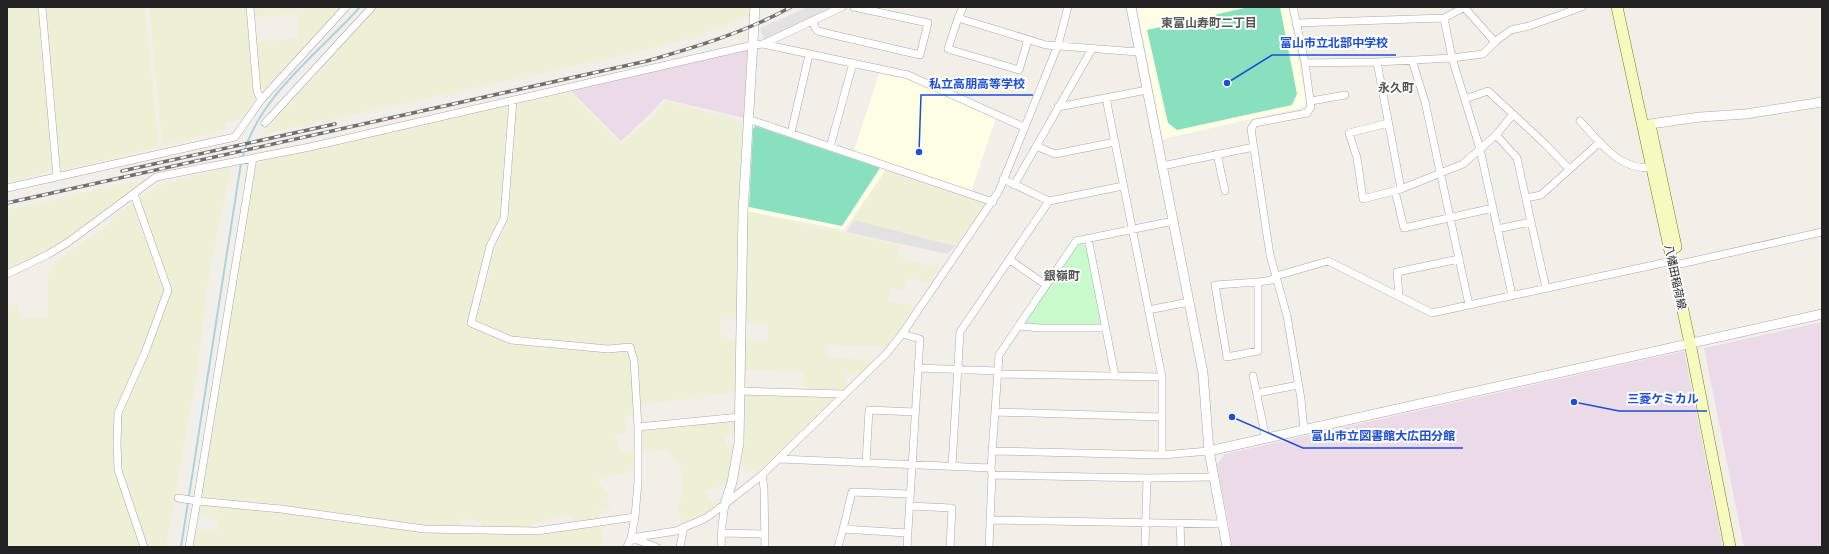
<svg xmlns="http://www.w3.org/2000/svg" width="1829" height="554" viewBox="0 0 1829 554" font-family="Figtree,'Noto Sans JP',sans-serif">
<rect width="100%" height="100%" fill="#f2efe9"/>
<path fill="#ebdbe8" d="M746,49L749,51L744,118L664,99L650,114L621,141L570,90Z
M1822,322V547H1744L1704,348Z
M1684,351L1723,547H1233L1217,465L1225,454Z"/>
<path fill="#ffffe5" d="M1137,7H1288L1306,100L1305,105L1300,108L1163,139Z
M880,71L914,80L996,117L971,192L888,166L844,230L747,211L752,123L852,157Z"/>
<path fill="#eef0d5" d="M7,7H38L52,171L7,183Z
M46,7H145L159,147L59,171Z
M149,7H247L256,98L242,120L225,122L226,131L162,145Z
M254,7H342L265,88L261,89L257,42L299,38L298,14L255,17Z
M377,7H751L750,15L700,35L650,49L261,135Z
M568,91L621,144L652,117L666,101L743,121L736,317H720L721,339L735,340L736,392L640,405L636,356L632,343L615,347L510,337L475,324L495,248L507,223L517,102Z
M511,104L502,218L469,326L511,344L611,352L628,350L632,361L635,414L624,418L628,433L615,436L621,453L636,450V469L624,474L596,479L610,496L607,498L611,508L598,511L599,518L574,523L569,515L532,524L533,529L482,528V522L462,519L460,527L420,525L202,499L203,476L253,169L264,158Z
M232,166L222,209L208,282L197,373L166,547H7V309L18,305L21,319L48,317V276L53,264L110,223L114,216L158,185Z
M886,170L988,202L955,246L853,220Z
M150,178L85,226L42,254L7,271V210Z
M747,211L900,246L898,258L939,267L930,283L907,278L903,291L891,288L888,301L915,306L888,347L828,345V358L876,360L862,374H846L845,384L850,385L841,392L803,391L804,372L745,370V340L768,341L767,324L746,323Z
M746,394L837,397L759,472L741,467L745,442Z
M736,419L735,434L725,435L726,445L735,446L726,484L706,491L710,501L722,499L721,503L706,515L682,525L678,510L683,490L681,469L667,450L641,452V429Z
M199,504L351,521L429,532L531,535L600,525L604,547H192L195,530L218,531L217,517L197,516Z"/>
<path fill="#c8facc" d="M1079,243L1088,247L1103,325L1029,324L1027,319Z"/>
<path fill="#88e0be" d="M1249,7H1280L1297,94L1292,105L1177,130L1168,123L1147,30Z
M755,126L880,168L842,226L749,207L753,129Z"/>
<path fill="#e2e2e2" d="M808,7H835L764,39L760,28Z
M854,220L955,246L948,254L846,232Z"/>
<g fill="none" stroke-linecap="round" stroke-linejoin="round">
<path stroke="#aad3df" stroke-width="2" d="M242,159C258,96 318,54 360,7
M181,547L241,163"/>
<g stroke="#a9a9a9" stroke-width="8">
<path id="minor" d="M42,7L57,177
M1293,7L1305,63L1311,107L1307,113L1255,123L1251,129L1270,255L1287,316L1301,399L1304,430
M1464,7L1495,42
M958,18L963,7
M1444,18L1463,8
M812,21L817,31L920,55L928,23L854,7
M1296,23L1444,18L1452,58L1480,149L1512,295
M1028,40L1019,70L948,49L958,18L1046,45L1139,52
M763,44L842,7
M1412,60L1425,102L1469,305
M1377,62L1401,189
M1305,63L1377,62L1452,58L1483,54L1497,40L1511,30L1529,26L1582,7
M1106,98L1162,377V455
M1465,99L1488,91L1513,114
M261,100L346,7
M513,100L504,218L490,246L471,323L511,340L608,349L630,347L634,360L638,427
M1311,101L1345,95
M1058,107L1147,90
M748,119L993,202
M1580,121C1601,143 1621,173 1655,167
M265,123L372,7
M1388,123L1349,133L1357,158L1363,199L1401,189L1463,164L1496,135L1517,158L1531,222
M791,133L809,55
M1496,135L1513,114L1545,144L1569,169
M1036,146L1055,154L1115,142
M830,147L853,63
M1217,154L1225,191
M1162,166L1254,147
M1003,179L1049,201L1123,186
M1014,185L1092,49
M7,188L235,137L261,100L257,91L250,7
M1395,191L1404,228L1493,208
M134,194L168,290L146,350L118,413L117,443L118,470L144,547
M1526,198L1541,195L1600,142
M1497,229L1531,222L1546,288
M1088,238L1115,376
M1010,260L1046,285
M1680,264L1822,232
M7,274L47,255L67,243L156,177L310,147L753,45L763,44L908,75L1024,127
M1258,282L1272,280L1276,276L1328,261L1432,313L1672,261
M1258,282V351L1227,357L1215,285Z
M1399,296L1397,272L1459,259
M1148,310L1189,302
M1019,326L1040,328H1105
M902,334L920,339L907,547
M918,368L998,371
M998,374L1162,377
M1253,376L1266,439
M740,391L844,394
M1257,393L1298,385
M996,412L1161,417
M992,451L1162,455L1209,451
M779,459L991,468
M866,463L869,410L915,412
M952,466L960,332L1049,201
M762,475L764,488L765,547
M992,475L1147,478
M178,498L197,501L253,158
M909,506L952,508L950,547
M635,517L638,482V427L739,417
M991,520L1223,524
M1180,524L1181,547
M843,529L852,492L909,494
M722,533L764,534
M631,538L676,531L706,518L725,504L762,475L887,353L902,334L999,191L1058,45L1068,7
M632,538L656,547
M189,547L197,501L281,509L424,529L537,531L635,517L631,538L627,547
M680,547L684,527
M721,547L722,525L725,504
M838,547L843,529L907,533
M989,547L992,475L991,468L999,355L1076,241L1173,221
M1145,547L1147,478L1214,477"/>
</g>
<g stroke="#a9a9a9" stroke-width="10">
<path id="tertiary" d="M1131,7L1203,373L1209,451L1227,547
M1643,125L1700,117L1746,114L1822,102
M1209,451L1822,314
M725,504L732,482L739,443L743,212L755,7"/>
</g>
<g stroke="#707d05" stroke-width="12">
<path id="secondary" d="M1617,7L1690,343L1730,547
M1650,125L1676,247"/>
</g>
<use href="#minor" stroke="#fff" stroke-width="7"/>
<use href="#tertiary" stroke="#fff" stroke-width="9"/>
<use href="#secondary" stroke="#f7fabf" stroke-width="11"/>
<g stroke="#707070" stroke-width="3.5">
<path id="rail" d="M122,171L335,124
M7,203L647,61C696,47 746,32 791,7"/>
</g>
<use href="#rail" stroke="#fff" stroke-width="2" stroke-dasharray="6" stroke-linecap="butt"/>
</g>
<g text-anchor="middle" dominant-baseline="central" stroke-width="4" stroke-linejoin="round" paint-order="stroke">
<g font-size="11" fill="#222" stroke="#fff">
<text transform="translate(1675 277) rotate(78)">八幡田稲荷線</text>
</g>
<g font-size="12" font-weight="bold" fill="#555" stroke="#fff">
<text x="1209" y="23">東富山寿町二丁目</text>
<text x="1396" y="88">永久町</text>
<text x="1062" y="276">銀嶺町</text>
</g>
</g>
<path fill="none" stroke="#1d4ed8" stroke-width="1.5" d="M1227 83L1272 55H1396M919 152L921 95H1033M1574 402L1619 411H1707M1232 417L1303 448H1463"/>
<g fill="#1d4ed8" stroke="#fff" stroke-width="1.5">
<circle cx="1227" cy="83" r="4"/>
<circle cx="919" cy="152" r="4"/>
<circle cx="1574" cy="402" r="4"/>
<circle cx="1232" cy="417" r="4"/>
</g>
<g font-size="12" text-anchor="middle" font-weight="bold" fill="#1d4ed8" stroke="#fff" stroke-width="4" stroke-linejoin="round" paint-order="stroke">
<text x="1334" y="47">富山市立北部中学校</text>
<text x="977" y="88">私立高朋高等学校</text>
<text x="1663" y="403">三菱ケミカル</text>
<text x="1383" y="440">富山市立図書館大広田分館</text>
</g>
<rect width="1829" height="554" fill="none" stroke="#222222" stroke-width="16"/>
</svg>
